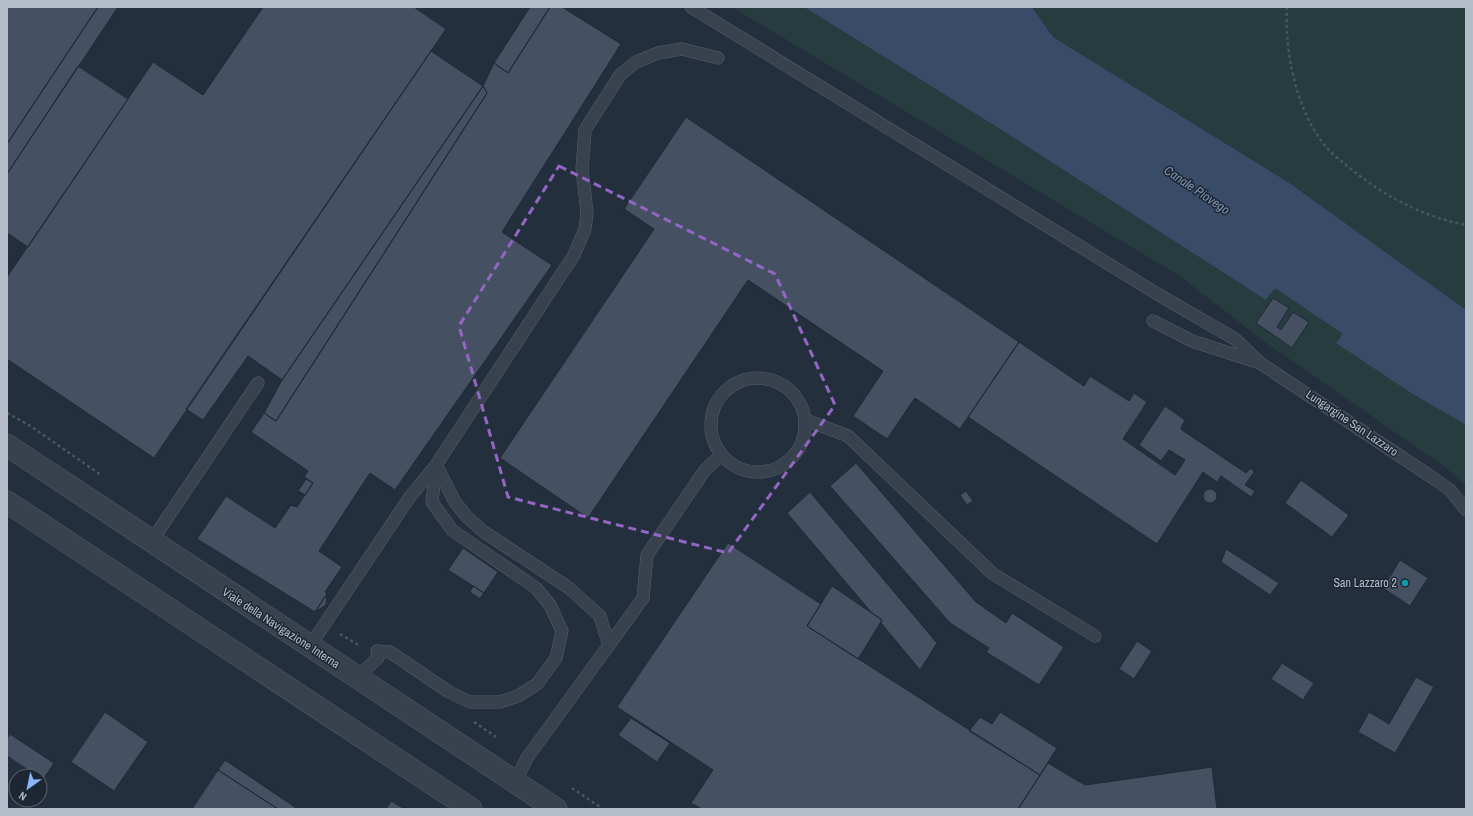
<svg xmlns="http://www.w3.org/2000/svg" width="1473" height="816" viewBox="0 0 1473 816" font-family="'Archivo Narrow',sans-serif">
<rect width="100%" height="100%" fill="#242f3e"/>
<path fill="#263c3f" d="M732,7H804L1000,129L1266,300L1275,287L1344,334L1336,343L1411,393L1466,425V485L1445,467L1268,344L1178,275Z
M1032,7H1466V310L1288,182L1053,37Z"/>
<path fill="#394c67" d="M804,7H1032L1053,37L1288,182L1466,310V425L1411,393L1336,343L1343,334L1275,288L1266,300L1000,129Z"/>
<path fill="#455162" stroke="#1f2835" d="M7,7H98L7,144Z
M98,7H118L7,174V144Z
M263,7H414L446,29L154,458L7,359V277L153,62L203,95Z
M530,7H550L508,73L494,63Z
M550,7H562L621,44L502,232L552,265L395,490L370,473L319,551L342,567L325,592L327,594L315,612L197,539L226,496L275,528L291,505L297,507L313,483L304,477L308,471L251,432L264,413L276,421L487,93L483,86L494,63L508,73Z
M431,51L483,86L282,380L248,356L203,420L186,409Z
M78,66L128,99L28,247L7,233V174Z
M483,86L487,93L276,421L264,413L282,380Z
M686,117L1019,342L960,429L915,398L887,439L853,416L883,371L748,280L588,518L500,458L654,229L624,209Z
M1273,298L1289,308L1277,327L1281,330L1293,312L1309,322L1292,348L1256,323Z
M1019,342L1084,386L1090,376L1129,401L1134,393L1147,402L1123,439L1175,475L1185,460L1169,450L1161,461L1139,445L1165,406L1185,420L1181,428L1182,430L1246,473L1251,468L1254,472L1245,485L1255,491L1251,497L1221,476L1217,482L1203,472L1157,544L968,417Z
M856,463L976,602L1006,623L1012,613L1064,647L1039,685L986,652L989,648L950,623L830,486Z
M306,479L313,483L305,495L298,491Z
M1301,480L1349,515L1332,537L1285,503Z
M1203 496a7 7 0 1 1 14 0a7 7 0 1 1-14 0Z
M966,491L973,501L967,505L960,495Z
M810,492L937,643L920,670L881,623L882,620L871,612L787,513Z
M728,543L821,604L807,626L1040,775L1018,809H702L691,803L713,770L617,707Z
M463,548L498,572L484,593L448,570Z
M1226,549L1279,583L1270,595L1221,562Z
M1400,560L1428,578L1410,606L1383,588Z
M473,586L484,593L480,599L470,592Z
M832,586L882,620L858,659L807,626Z
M327,594L326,605L315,612Z
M1137,641L1152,651L1134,679L1119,669Z
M1282,663L1314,683L1303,700L1271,679Z
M1416,677L1434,687L1395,753L1358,732L1369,712L1389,724Z
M105,712L148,742L114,791L71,762Z
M1000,712L1057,748L1040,775L969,731L980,717L992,724Z
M631,718L670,743L657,762L618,735Z
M10,734L54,763L43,780L40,776H37L7,756V739Z
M225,760L295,807L294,809H278L218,770Z
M1048,763L1085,785L1212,767L1217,809H1018Z
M218,770L278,809H192Z
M391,801L403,808L402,809H386Z"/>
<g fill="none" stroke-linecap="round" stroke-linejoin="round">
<g stroke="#565f6c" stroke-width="13">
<path id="service" d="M691,7L1159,295L1235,339L1260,363L1436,480L1450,490L1466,510
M1153,321L1192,341L1257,362
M711 425a47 47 0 1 1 94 0a47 47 0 1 1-94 0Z
M806,420L848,436L993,574L1095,636
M436,465L455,502L467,517L484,532L569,588L600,616L609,646
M151,542L258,383
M310,646L409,498L436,465L574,255L585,229L587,213L582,168L585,130L620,75L636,62L658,53L682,49L718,58
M357,677L378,658L377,651L390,652L449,692L470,702H500L518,696L537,684L556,658L562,631L550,605L536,588L452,530L432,502L436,465
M515,782L527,758L643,598L647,555L705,470L721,455"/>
</g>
<g stroke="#565f6c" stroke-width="23">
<path id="minor" d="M7,445L556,809
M7,502L471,809"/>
</g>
<path stroke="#44595c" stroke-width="2.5" stroke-dasharray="3 3" stroke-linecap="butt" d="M1287,7C1284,51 1297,114 1327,148C1332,154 1339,159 1345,164C1380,194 1420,216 1466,225
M7,413L29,425L101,475
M340,634L360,646
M474,722L496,737
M572,788L603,809"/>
<use href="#service" stroke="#38414e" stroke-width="12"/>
<use href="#minor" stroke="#38414e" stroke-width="22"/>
</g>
<path fill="none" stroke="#9266c3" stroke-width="3" stroke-dasharray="8 5" stroke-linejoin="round" d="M559,166L775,274L835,405L728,553L508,497L459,326Z"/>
<circle fill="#0f9aa8" stroke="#1d2633" stroke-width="1.5" cx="1405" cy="583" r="4"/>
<g text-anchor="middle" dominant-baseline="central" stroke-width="3" stroke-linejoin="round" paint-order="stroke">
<g font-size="12" fill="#b4bcc9" stroke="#1d2633">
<text transform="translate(1352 423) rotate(34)">Lungargine San Lazzaro</text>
<text transform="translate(281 628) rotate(33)">Viale della Navigazione Interna</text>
</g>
<g font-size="12" fill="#b4bcc9" stroke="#1d2633" text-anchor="end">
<text x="1397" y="583">San Lazzaro 2</text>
</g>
<g font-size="13" font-style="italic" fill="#7c92b1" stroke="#1d2633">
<text transform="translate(1197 190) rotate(34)">Canale Piovego</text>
</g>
</g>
<rect width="1473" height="816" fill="none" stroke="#b4bcc9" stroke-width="16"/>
<g transform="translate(28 788) rotate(213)"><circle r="19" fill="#1d2633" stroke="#59626f"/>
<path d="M0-3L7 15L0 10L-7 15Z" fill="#8ab4f8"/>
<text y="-6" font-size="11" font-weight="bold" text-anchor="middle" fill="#b4bcc9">N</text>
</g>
</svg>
